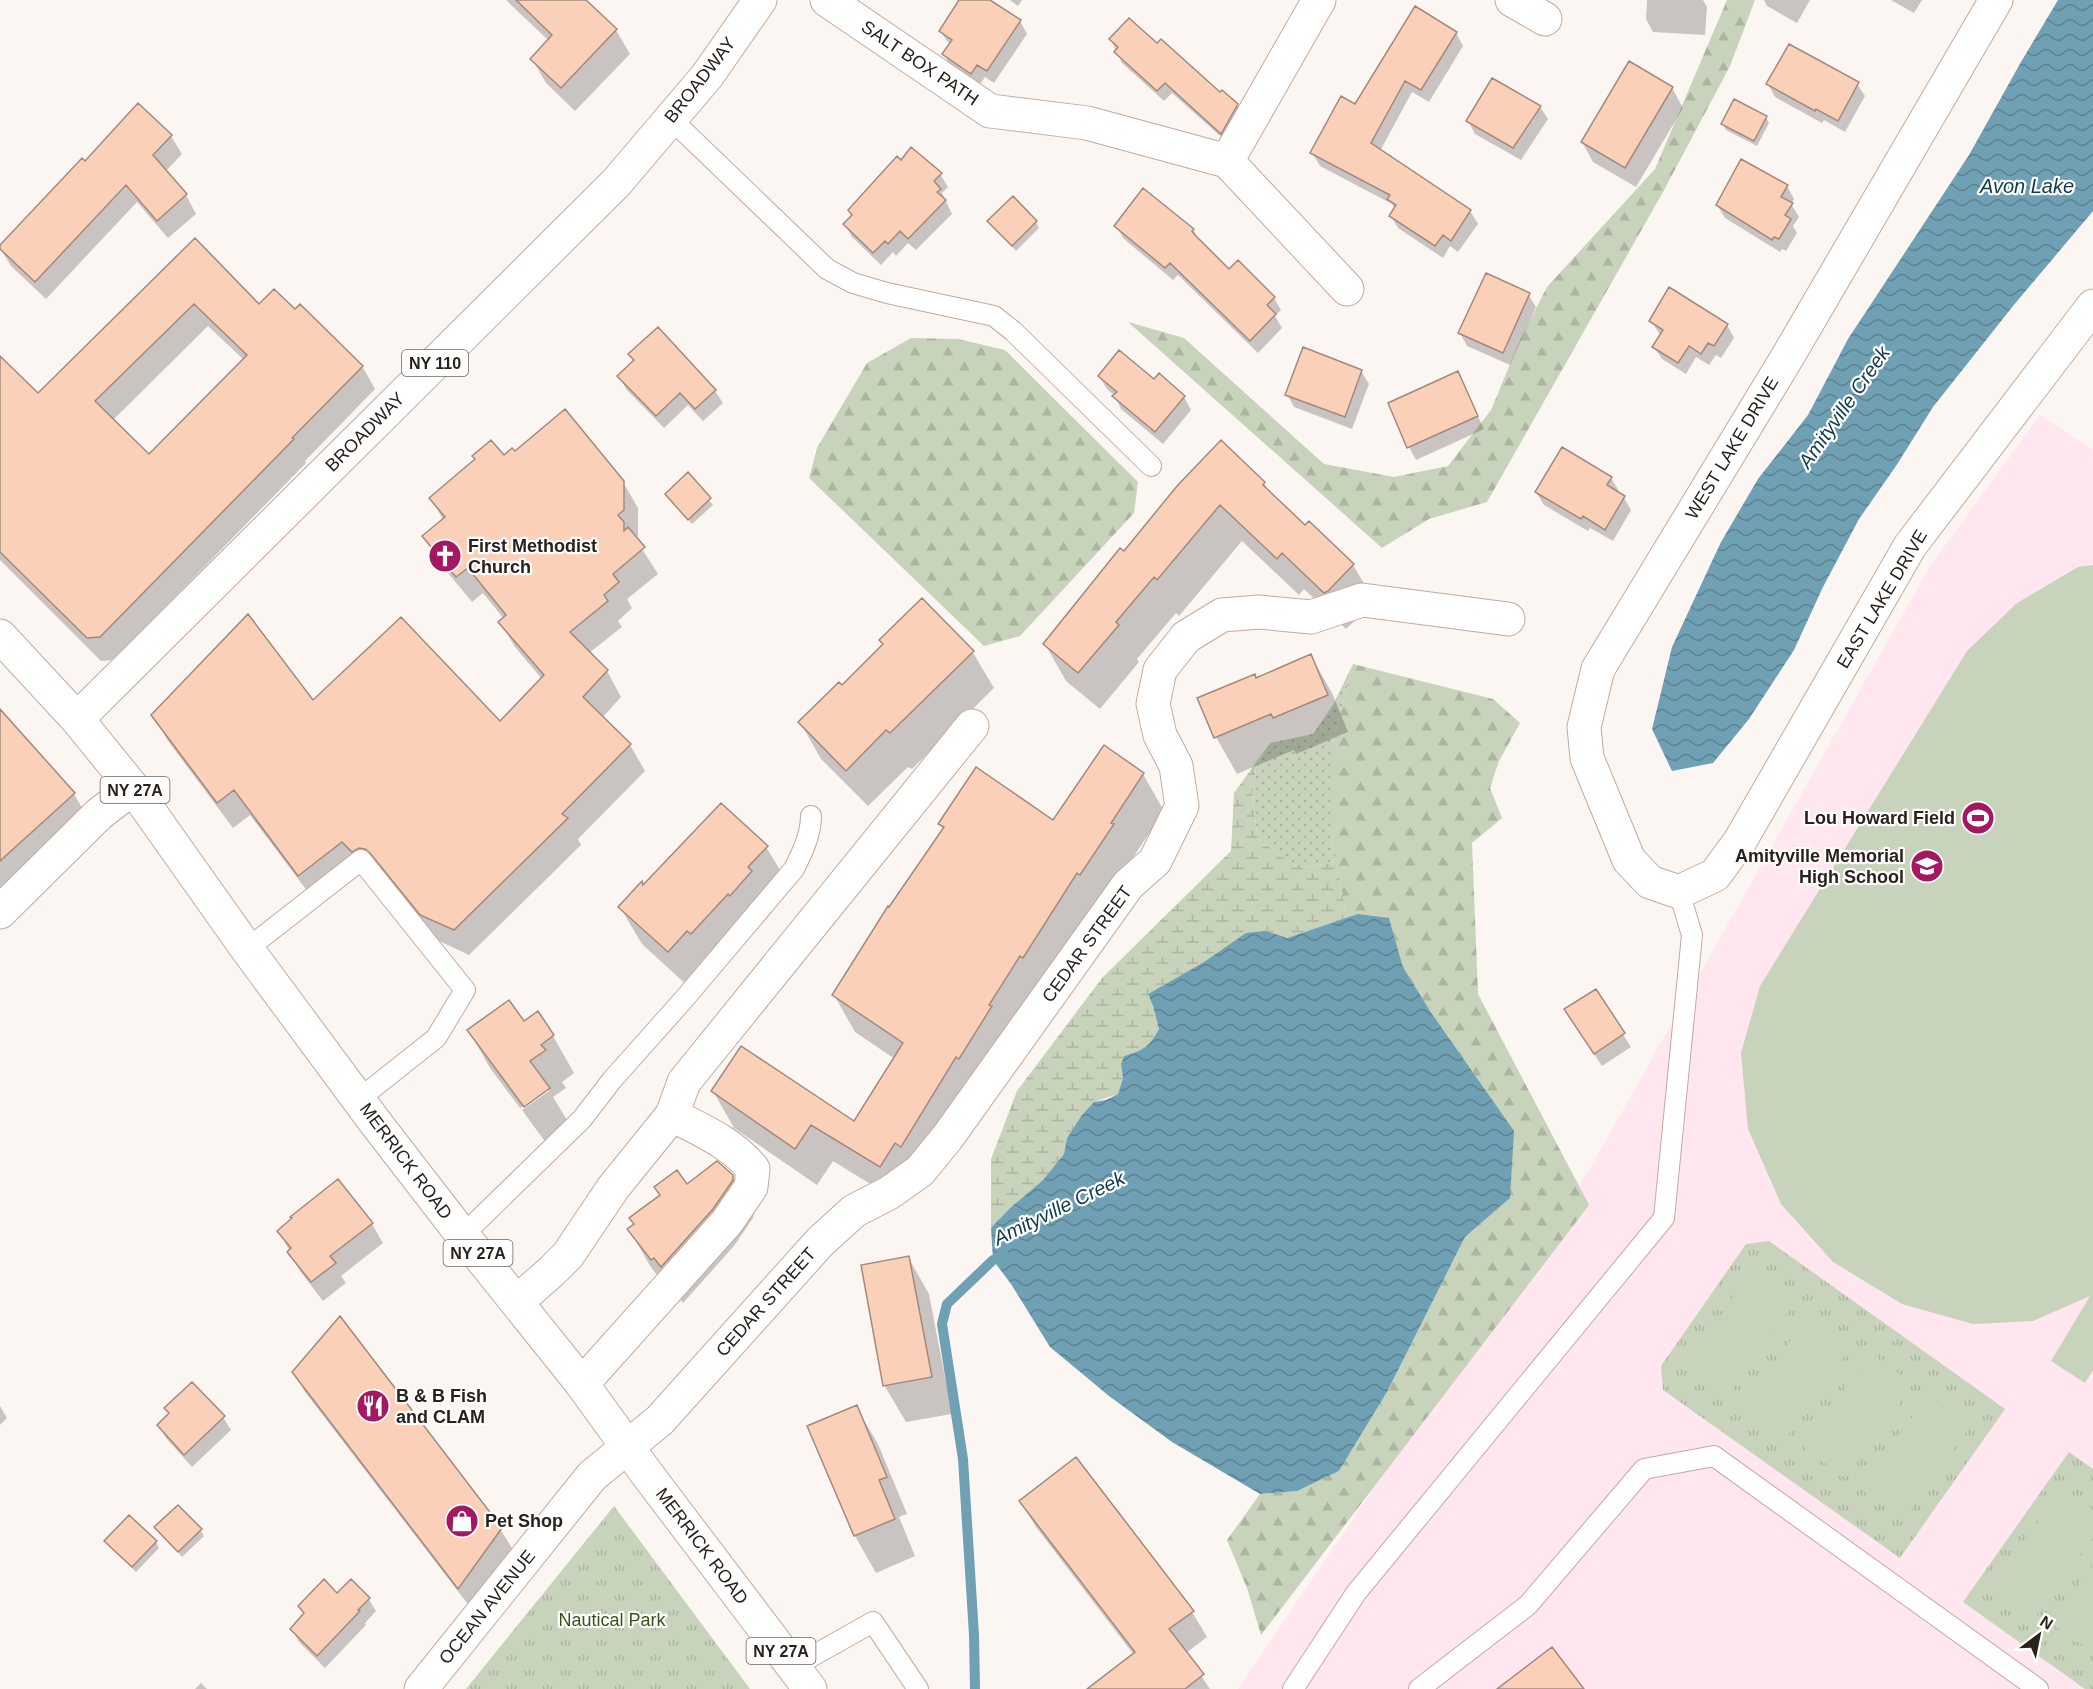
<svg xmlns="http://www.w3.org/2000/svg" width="2093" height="1689" viewBox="0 0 2093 1689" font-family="Arial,sans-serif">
<defs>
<pattern id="grass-dots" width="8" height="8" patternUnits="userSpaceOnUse" patternTransform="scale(1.5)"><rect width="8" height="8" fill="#c7d3ba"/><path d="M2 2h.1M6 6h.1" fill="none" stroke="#abb59f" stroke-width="1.8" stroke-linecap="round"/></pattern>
<pattern id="forest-firs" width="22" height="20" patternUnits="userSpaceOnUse" patternTransform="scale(1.5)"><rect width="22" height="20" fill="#c7d3ba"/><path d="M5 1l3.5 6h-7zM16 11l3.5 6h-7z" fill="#abb59f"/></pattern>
<pattern id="wetland-marsh" width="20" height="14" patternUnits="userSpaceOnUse" patternTransform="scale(1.5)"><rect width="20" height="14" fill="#c7d3ba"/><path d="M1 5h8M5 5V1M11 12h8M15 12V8" fill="none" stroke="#abb59f"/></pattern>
<pattern id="park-tufts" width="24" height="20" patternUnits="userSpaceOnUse" patternTransform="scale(1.5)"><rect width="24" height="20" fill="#c7d3ba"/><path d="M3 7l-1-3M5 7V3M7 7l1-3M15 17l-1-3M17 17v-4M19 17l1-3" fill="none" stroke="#abb59f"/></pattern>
<pattern id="water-waves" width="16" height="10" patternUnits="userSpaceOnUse" patternTransform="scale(1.5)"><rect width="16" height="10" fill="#70a0b3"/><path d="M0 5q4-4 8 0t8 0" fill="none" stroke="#5c8291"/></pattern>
</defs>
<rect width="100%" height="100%" fill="#fcf6f3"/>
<path fill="#ffe6ef" d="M2040,415L2093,450V1689H1238L1592,1165L1930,566Z"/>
<path fill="url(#grass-dots)" d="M1353,664L1332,745V837L1337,862L1298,868L1258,839L1252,797L1256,767L1270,743L1313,734L1333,705Z"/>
<path fill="url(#forest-firs)" d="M1727,0H1755L1730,66L1663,192L1487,502L1429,519L1382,548L1128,322L1184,338L1324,464L1394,477L1448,466L1491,410L1520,340L1547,287L1655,169Z
M911,338L958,339L1005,350L1138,482L1134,513L1020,636L984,646L809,478L817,448L867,363Z
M1353,664L1493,699L1520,723L1499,761L1490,788L1502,818L1472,843L1478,994L1589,1205L1261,1635L1247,1588L1227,1540L1260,1494L1297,1491L1339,1471L1387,1392L1465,1237L1510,1198L1432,1014L1403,967L1389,918H1347L1332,837V745Z"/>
<path fill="url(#wetland-marsh)" d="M1270,743L1256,767L1252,797L1258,839L1298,868L1337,862L1347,918L1287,938L1266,931L1204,962L1148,994L1153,1006L1159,1029C1149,1047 1144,1050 1124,1056L1121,1064L1123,1078L1118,1094L1094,1102L1082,1115L1067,1138L1064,1154L1043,1180L1010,1208L991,1228V1159L1017,1091L1102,978L1231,851L1234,793Z"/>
<path fill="url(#park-tufts)" d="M1769,1241L2005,1409L1900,1558L1663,1390L1661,1366L1746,1244Z
M2069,1452L2093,1469V1689H2085L1963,1602Z
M614,1506L750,1689H466Z"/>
<path fill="#c7d3ba" d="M2093,565V1370L2085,1383L2051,1361L2090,1296L2033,1321L1973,1324L1902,1304L1833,1262L1781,1204L1748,1129L1741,1053L1760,986L1967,651L2017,603L2078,567Z
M1752,1270L1796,1301L1729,1395L1686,1365Z
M1811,1311L1854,1342L1787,1437L1744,1406Z
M1870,1353L1913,1383L1846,1478L1803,1447Z
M1928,1395L1971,1425L1904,1520L1861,1489Z
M2062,1488L2093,1510V1537L2039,1614L1995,1583Z
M2093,1565V1653L2052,1624Z"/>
<path fill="url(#water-waves)" d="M2058,0H2093V211L2013,306L1933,407L1896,466L1859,519L1823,587L1794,650L1749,719L1713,763L1672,771L1652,729L1672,647L1721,542L1758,479L1808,415L1848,339L1969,155L2021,62Z
M1358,914L1389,918L1403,967L1432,1014L1514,1131L1510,1198L1465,1237L1387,1392L1339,1471L1297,1491L1260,1494L1172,1442L1109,1396L1050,1347L1011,1284L993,1260L991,1228L1010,1208L1043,1180L1064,1154L1067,1138L1082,1115L1094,1102L1106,1100L1118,1094L1123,1078L1121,1064L1124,1056C1144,1050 1149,1047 1159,1029L1153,1006L1148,994L1204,962L1246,933L1266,931L1287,938Z"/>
<path fill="#0003" fill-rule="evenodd" d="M506,0H584L616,30L630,54L575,111L546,83L532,59L549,41Z
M961,0H987L1020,21L1027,34L994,83L985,77L979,86L951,67L944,54L950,45L940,31Z
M1010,0H1022L1018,6Z
M1647,0H1703L1707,7L1705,35L1653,32L1646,19Z
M1764,0H1810L1797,23L1767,6Z
M1891,0H1922L1914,13Z
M1456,33L1463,46L1429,102L1412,92L1380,151L1470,211L1478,224L1458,252L1450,246L1443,258L1398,228L1391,216L1395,209L1392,204L1320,166L1312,153L1356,106Z
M1111,40L1157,45L1220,95L1237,105L1243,116L1228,143L1172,93L1164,101L1122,63Z
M1768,84H1857L1865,96L1845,132L1824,120L1822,123L1775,97Z
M1672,88L1683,108L1636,187L1593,162L1582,142Z
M1540,107L1548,119L1521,160L1475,134L1468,121Z
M1766,117L1769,123L1757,146L1726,130L1723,124Z
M171,136L182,154L165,172L186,195L196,214L168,238L137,202L46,299L11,266L0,248L85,163Z
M940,174L948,187L942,193L952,214L916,250L908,243L896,256L893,252L881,265L852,237L845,224Z
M1787,186L1794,199L1791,204L1799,217L1793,226L1797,233L1786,251L1782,249L1780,252L1725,218L1717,205Z
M989,221L1036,222L1039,228L1016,251Z
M1116,226L1193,230L1200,242L1229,271L1274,298L1281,310L1275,316L1282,328L1258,353L1178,275L1173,280L1124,239Z
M195,240L259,306L295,311L362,366L375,389L305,461L306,463L113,660L101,661L0,560V382L38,395ZM208,326L244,360L149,456L113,420Z
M1528,294L1536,307L1510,365L1467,346L1460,333Z
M1651,321L1727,325L1734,338L1721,358L1716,355L1709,365L1696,357L1686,374L1662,359L1654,347L1661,336Z
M658,329L715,391L723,403L703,421L688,405L664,428L626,389L619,376L634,362L630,354Z
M1361,371L1369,384L1352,429L1294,407L1287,394Z
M1159,375L1184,397L1191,410L1163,444L1121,409L1115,396L1107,389L1099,376L1154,381Z
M1464,386L1484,429L1416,460L1409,447Z
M1221,443L1264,483L1271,495L1305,527L1353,565L1375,602L1346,629L1304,589L1299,595L1242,541L1179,616L1176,613L1137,659L1139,662L1100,709L1066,681L1045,644Z
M1562,449L1611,478L1619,491L1617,493L1624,498L1631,510L1613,541L1590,528L1588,531L1544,505L1536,492Z
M504,458L623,482L638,508V536L635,538L658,574L627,599L632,608L618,621L622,627L589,653L607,671L621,697L602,718L630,745L645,771L578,839L581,845L469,955L437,940L357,867L314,900L250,815L233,828L168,741L153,715L313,702L500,723L542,679L515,647L500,622L504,619L483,593L472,602L439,562L424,536L443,520L431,498Z
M688,475L713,505L692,524L667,494Z
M881,641L972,651L994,688L912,769L908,767L868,806L821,759L800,722L841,687L884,645Z
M1311,656L1332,693L1348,732L1296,754L1294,750L1237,774L1216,737L1199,699L1256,679Z
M0,711L74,794L85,813L0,890Z
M1143,774L1164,811L1132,859L1134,862L901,1203L833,1161L817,1185L734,1128L713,1091L855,1124L895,1059L855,1032L834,995L943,830L940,824L1053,822Z
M766,847L788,883L690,988L642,944L620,907L643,887Z
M1595,991L1631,1047L1602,1066L1573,1022Z
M538,1014L553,1036L574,1073L562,1082L566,1088L553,1097L570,1125L546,1143L522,1110L549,1091V1087L520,1108L490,1068L469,1031L524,1023Z
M732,1176L754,1214L753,1218L734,1246L683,1303L676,1294L673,1296L650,1266L629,1229L661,1197L656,1188L687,1187Z
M372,1224L383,1243L341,1276L346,1283L323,1301L300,1271L279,1231Z
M908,1257L929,1294L952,1414L906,1422L884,1385Z
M294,1373L500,1529L512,1548L470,1607L305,1392Z
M0,1406L7,1418L0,1425Z
M856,1407L878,1444L907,1514L899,1517L915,1556L876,1573L855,1536L809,1427Z
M166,1408L223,1417L231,1430L192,1467L166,1438L159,1426L170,1415Z
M1021,1502L1192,1612L1207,1637L1186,1653L1210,1689H1089L1134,1655L1036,1527Z
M156,1527L200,1530L204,1536L182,1557Z
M106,1541L156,1542L159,1548L136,1572L110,1547Z
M337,1595L368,1598L376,1611L365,1623L366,1625L325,1668L299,1642L292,1629L305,1615L299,1607Z
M201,1683L207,1689H195Z"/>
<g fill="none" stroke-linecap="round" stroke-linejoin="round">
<path stroke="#70a0b3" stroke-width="10" d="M975,1689L974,1635L963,1459L942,1324L947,1304L993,1260L1004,1255"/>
</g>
<path fill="#fbd0b8" stroke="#a2897c" stroke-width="1.5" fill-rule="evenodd" d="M516,0H586L617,29L561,88L530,59L552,35Z
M959,0H990L1021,20L987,71L977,65L971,74L942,54L952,40L939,31Z
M1415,6L1457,32L1421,90L1405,81L1371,143L1471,210L1451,241L1443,235L1435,246L1389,216L1396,205L1387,199L1390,195L1310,153L1341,96L1355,104Z
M1129,18L1157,43L1161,39L1220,92L1222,90L1238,104L1221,134L1165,83L1157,91L1114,52L1118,47L1109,39Z
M1789,44L1859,82L1838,121L1816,109L1815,111L1766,84Z
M1629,61L1673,87L1625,168L1581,142Z
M1492,78L1541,106L1513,148L1466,121Z
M1734,99L1767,116L1754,141L1721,124Z
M138,103L172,135L153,155L187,194L157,221L126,185L35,282L0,249V245L82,158L85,161Z
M911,147L942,173L934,181L941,189L937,192L946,200L908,239L900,231L888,244L885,241L873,253L843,224L852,215L848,210L897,156L901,160Z
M1741,159L1788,185L1781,197L1793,203L1785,215L1791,219L1779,239L1774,237L1772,240L1716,205Z
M1143,188L1194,229L1192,231L1195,235L1229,269L1238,260L1275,297L1267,305L1276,314L1250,341L1170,263L1165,268L1114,226Z
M1013,196L1037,221L1012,246L987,221Z
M195,238L259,304L274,289L295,309L300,304L363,366L292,438L294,439L100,637L87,638L0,552V356L38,393ZM194,304L247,355L149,454L95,401Z
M1486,273L1530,293L1503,353L1458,333Z
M1669,287L1728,324L1714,346L1708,343L1701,354L1689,346L1678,363L1652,347L1663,330L1649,321Z
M658,327L716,390L695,409L680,393L656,416L617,376L634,360L628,354Z
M1303,347L1362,370L1345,417L1285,395Z
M1119,350L1154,379L1159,373L1185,396L1155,432L1112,396L1117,392L1098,376Z
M1458,371L1478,416L1407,448L1388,403Z
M565,409L624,481V510L618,515L624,522V531L628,527L645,547L613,574L619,582L604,595L608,601L570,632L608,670L583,697L631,744L562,814L568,818L454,930L420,915L370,853L365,849L359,848L352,852L342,842L298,876L234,790L217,803L151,715L248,614L313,700L401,617L500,721L544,675L498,622L506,615L468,568L456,577L422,536L445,517L429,498L475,459L472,456L491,440L504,455L512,448L515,451Z
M1221,440L1265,482L1263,485L1305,525L1309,521L1354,564L1328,591L1324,593L1282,553L1277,559L1220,505L1157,580L1154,577L1116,622L1119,625L1078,673L1043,644L1120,548L1124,551L1177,486Z
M1562,447L1612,477L1607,485L1625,496L1605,530L1583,516L1581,519L1535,492Z
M688,472L711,498L688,520L665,494Z
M922,598L974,651L890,733L886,730L846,771L798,722L839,682L842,685L883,644L879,640Z
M1311,654L1328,695L1273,718L1271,714L1214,738L1197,698L1255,674L1256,678Z
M0,709L75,793L0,861Z
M1104,745L1144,773L1111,823L1114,824L1080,875L1077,873L1023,958L1020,956L989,1005L992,1006L959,1059L956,1057L901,1147L895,1143L880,1167L811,1125L795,1149L711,1091L741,1046L854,1121L903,1043L832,995L888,906L889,907L944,827L938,824L976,767L1053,820Z
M721,803L768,846L748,867L752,871L730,896L728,894L691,934L687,931L668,952L618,907L642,881L643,885Z
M1596,989L1625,1033L1594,1054L1564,1009Z
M509,1000L524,1021L538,1011L554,1035L541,1045L546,1050L530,1061L550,1088L524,1107L467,1030Z
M717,1161L733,1175V1180L713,1209L661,1267L654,1258L651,1260L627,1229L634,1224L629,1218L660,1195L654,1187L677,1170L687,1184Z
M338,1179L373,1223L330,1256L336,1263L311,1282L287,1252L291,1248L277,1231L292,1218L290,1217Z
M909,1256L932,1377L883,1386L861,1265Z
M340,1316L502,1528L458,1589L292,1372Z
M192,1382L225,1416L184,1455L157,1425L169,1413L164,1408Z
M857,1405L887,1477L879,1480L895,1519L854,1536L807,1426Z
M1076,1457L1194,1611L1169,1629L1204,1674L1185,1689H1087L1135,1652L1019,1501Z
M178,1505L202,1529L178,1552L154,1527Z
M129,1515L157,1541L132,1567L104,1541Z
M324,1579L337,1593L351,1579L370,1598L358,1610L360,1611L317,1656L290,1629L304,1613L298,1606Z
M1552,1647L1584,1689H1497Z"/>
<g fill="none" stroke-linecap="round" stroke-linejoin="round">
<g stroke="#c4aa9d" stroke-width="22">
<path id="lane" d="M671,119L827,269L853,283L887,293L994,316L1013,331L1151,466
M247,949L361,860L465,990L436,1038L359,1099
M463,1235L582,1119L612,1080L685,998L794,869C802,853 811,835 811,816
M793,1667L873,1622L918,1689
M1293,1689L1356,1593L1664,1218L1692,935L1679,892
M1419,1689L1528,1605L1644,1469L1714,1456L2038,1689"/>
</g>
<g stroke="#c4aa9d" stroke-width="35">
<path id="street" d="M827,0L990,111L1087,123L1227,161L1347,289
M1512,0L1545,19
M1996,0L1788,356L1598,669L1584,727L1587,758L1629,860L1650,882L1679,892L1715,875L1740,841L1910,546L2093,306
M1227,161L1319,0
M0,912L99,814L133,788
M518,1301L552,1271L568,1255L613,1188L672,1115L684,1082L972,726
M582,1384L727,1222L751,1187L753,1169C732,1143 701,1130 672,1115
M421,1689L592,1476L660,1420L820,1242L854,1211L889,1193L920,1171L947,1138L1128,885L1155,861L1182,806L1176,766L1160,735L1153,704L1160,670L1186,637L1222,615L1259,612L1311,617L1362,600L1508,619"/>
</g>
<g stroke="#c4aa9d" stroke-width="35">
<path id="primary" d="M0,636L77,719L133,788L247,949L375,1122L453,1223L582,1384L647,1474L810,1689
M77,719L616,183L707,76L760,0"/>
</g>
<use href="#lane" stroke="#fff" stroke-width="20"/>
<use href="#street" stroke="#fff" stroke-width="33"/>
<use href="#primary" stroke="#fff" stroke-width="33"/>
</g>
<defs>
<g id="church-disc" transform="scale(1.725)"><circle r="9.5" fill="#a31861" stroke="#fff"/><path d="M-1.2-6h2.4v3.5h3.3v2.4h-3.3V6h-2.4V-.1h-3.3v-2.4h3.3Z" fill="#fff"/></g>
<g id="stadium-disc" transform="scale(1.725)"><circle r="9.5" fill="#a31861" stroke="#fff"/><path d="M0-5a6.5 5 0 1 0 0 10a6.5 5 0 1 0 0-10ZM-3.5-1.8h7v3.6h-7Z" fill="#fff"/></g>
<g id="school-disc" transform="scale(1.725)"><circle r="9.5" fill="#a31861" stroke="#fff"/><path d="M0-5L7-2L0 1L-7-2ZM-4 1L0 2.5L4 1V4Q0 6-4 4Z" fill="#fff"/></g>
<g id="restaurant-disc" transform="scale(1.725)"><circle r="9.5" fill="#a31861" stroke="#fff"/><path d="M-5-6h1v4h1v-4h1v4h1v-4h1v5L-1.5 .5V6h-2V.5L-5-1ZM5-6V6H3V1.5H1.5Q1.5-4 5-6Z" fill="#fff"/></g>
<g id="shop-disc" transform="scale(1.725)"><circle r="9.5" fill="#a31861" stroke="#fff"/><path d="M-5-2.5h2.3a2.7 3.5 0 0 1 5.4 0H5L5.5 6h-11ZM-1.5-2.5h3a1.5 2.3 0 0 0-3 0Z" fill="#fff"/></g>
</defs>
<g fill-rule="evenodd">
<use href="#church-disc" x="445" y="556"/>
<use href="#stadium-disc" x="1978" y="818"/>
<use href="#school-disc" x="1927" y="866"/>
<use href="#restaurant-disc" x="373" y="1406"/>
<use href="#shop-disc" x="462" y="1521"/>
</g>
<g text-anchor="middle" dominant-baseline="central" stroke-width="4.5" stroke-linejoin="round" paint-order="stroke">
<g fill="#fff" stroke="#6b6460" stroke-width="1.5">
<rect x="402" y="350" width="66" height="26" rx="4.5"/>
<rect x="100.5" y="777" width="69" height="26" rx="4.5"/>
<rect x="443.5" y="1240" width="69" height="26" rx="4.5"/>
<rect x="746.5" y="1638" width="69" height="26" rx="4.5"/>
</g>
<g font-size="16" font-weight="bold" fill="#2b211c">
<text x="435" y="363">NY 110</text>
<text x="135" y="790">NY 27A</text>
<text x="478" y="1253">NY 27A</text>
<text x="781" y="1651">NY 27A</text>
</g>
<g font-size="18" fill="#2b211c" stroke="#fff">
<text transform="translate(920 63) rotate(34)">SALT BOX PATH</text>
<text transform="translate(700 80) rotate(-52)">BROADWAY</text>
<text transform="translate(365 432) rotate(-45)">BROADWAY</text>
<text transform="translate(1732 448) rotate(-59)">WEST LAKE DRIVE</text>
<text transform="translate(1882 599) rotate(-59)">EAST LAKE DRIVE</text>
<text transform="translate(1087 944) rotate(-54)">CEDAR STREET</text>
<text transform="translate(406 1161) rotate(53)">MERRICK ROAD</text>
<text transform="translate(766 1302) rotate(-48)">CEDAR STREET</text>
<text transform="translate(702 1546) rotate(53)">MERRICK ROAD</text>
<text transform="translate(487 1607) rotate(-51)">OCEAN AVENUE</text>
</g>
<g font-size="18" font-weight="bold" fill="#2b211c" stroke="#fff" text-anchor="start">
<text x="468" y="546">First Methodist<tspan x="468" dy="21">Church</tspan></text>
<text x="1955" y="818" text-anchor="end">Lou Howard Field</text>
<text x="1904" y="856" text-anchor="end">Amityville Memorial<tspan x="1904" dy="21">High School</tspan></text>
<text x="396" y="1396">B &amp; B Fish<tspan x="396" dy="21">and CLAM</tspan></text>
<text x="485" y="1521">Pet Shop</text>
</g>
<g font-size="18" fill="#3a5217" stroke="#fff">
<text x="612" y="1620">Nautical Park</text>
</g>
<g font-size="20" font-style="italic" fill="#0f3b4a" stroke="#fff">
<text x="2027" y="186">Avon Lake</text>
<text transform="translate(1844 407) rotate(-55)">Amityville Creek</text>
<text transform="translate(1059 1208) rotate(-26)">Amityville Creek</text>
</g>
</g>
<g transform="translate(2039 1635) rotate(32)" stroke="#ffffff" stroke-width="4.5" paint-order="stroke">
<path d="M0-4.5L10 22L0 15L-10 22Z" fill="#2b211c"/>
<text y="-9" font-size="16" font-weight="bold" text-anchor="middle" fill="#2b211c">N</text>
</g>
</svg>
